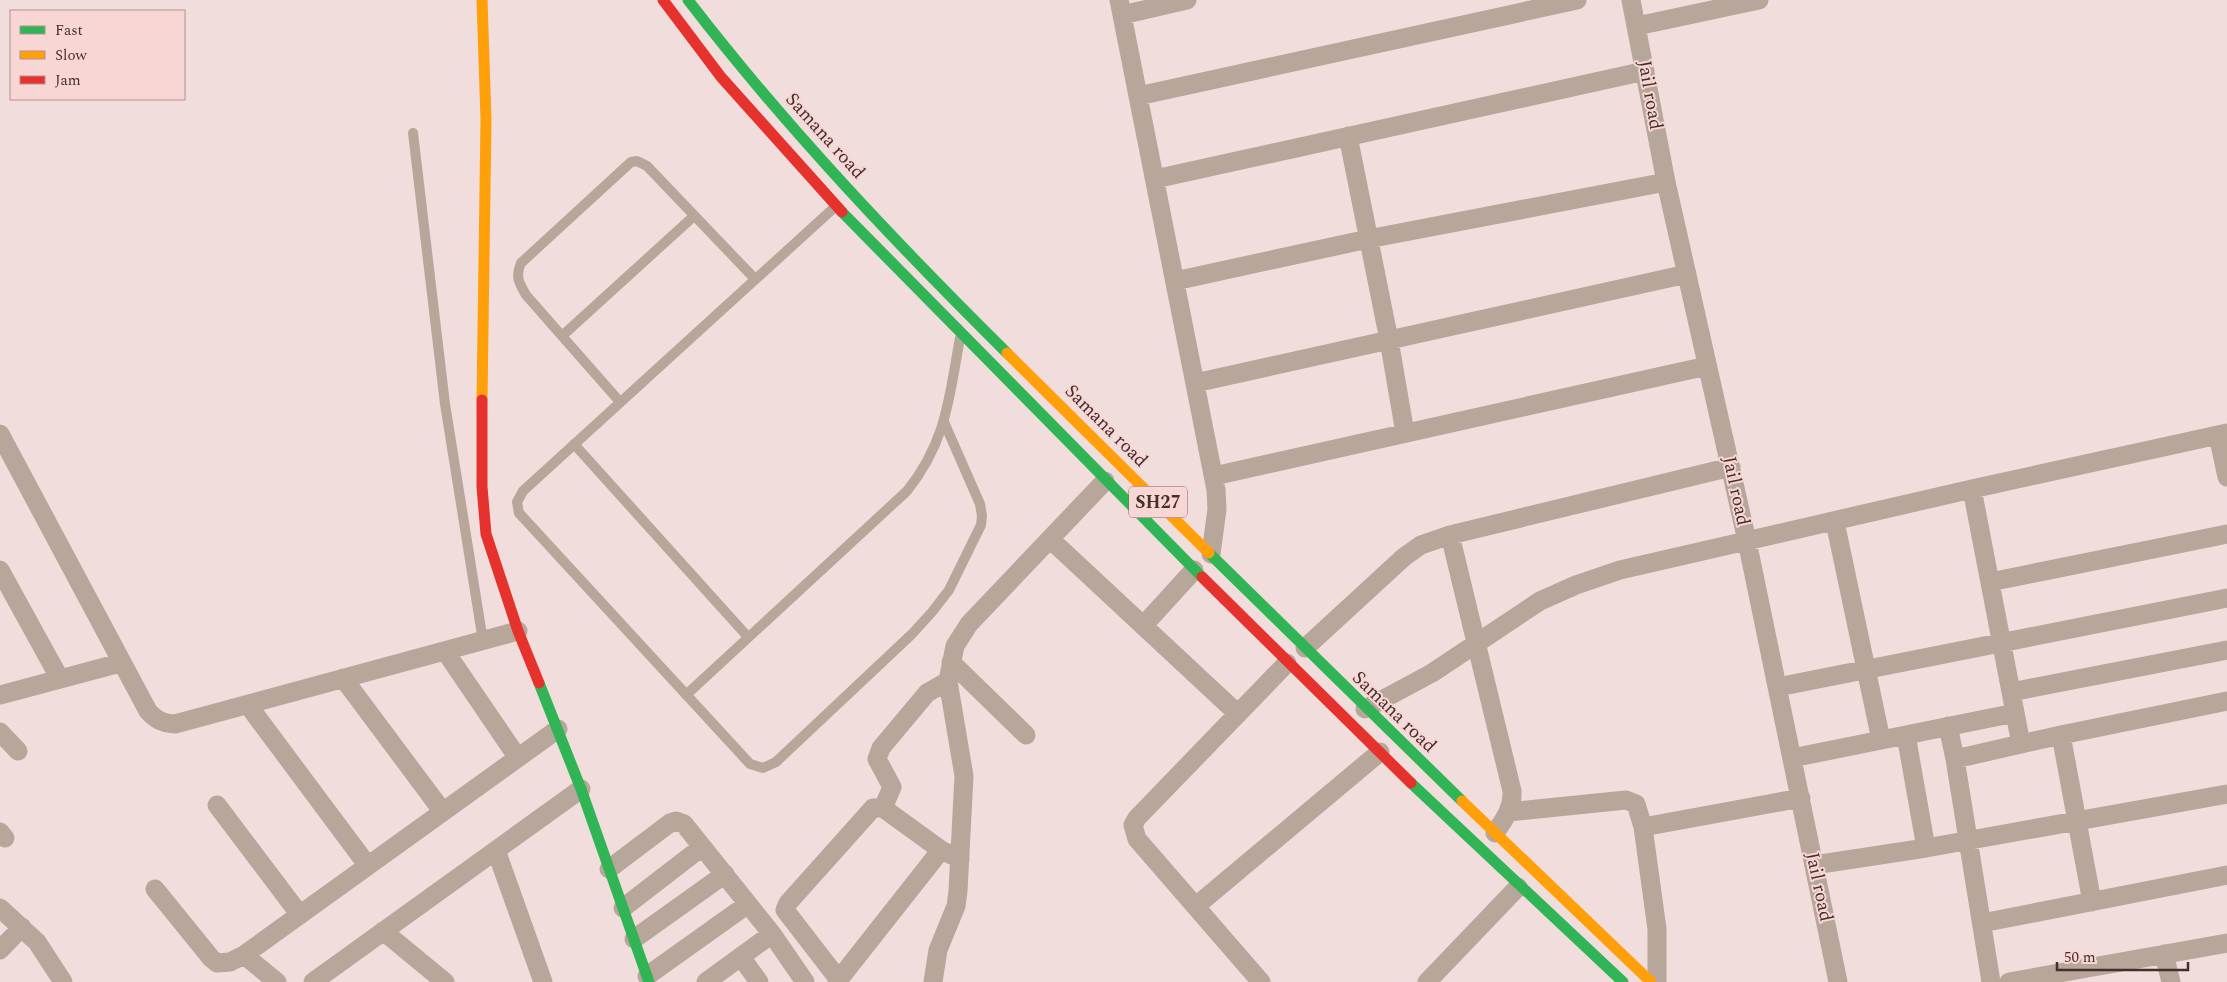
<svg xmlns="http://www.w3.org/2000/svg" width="2227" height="982" viewBox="0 0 2227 982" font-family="Spectral,serif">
<rect width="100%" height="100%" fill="#f0dddc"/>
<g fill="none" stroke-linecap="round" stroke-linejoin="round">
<path stroke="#b6a79a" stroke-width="10" d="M413,133L445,404L483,641
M836,206L523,491L517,502L519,513L750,764L763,768L776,762L912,634L932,612L949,590L981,525L982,516L980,504L944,422
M562,336L694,216
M620,402L526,295C519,283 515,276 521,263L631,162L637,161L647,166L755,279
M574,444L748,637
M686,695L907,491C947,441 949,397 960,338"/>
<path stroke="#b6a79a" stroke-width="19" d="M1119,0L1216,490L1217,509L1211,554
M1631,0L1666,182L1747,541L1838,982
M1122,15L1187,0
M1637,26L1759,0
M1138,96L1577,0
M1348,136L1389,340L1405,433
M1155,179L1645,71
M1175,281L1368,239L1666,182
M1195,383L1687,274
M0,434L148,711C156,720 162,723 175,724L518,631
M2218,435L2227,477
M1214,476L1707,366
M1972,489L2021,744
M1835,522L1881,740
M1450,535L1512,791C1513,808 1504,820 1495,833
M1050,539L1238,714
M0,570L60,679
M1990,582L2227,534
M1143,626L1194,570
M1305,648L1404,557L1421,545L1450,535L1731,467
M445,651L518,758
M951,662L1026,735
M343,678L443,812
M1778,687L2227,598
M2011,692L2227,650
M0,695L120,663
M248,705L368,866
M1365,709L1432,673L1540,601L1576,585L1620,570L1972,489L2227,433
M1948,726L1955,759L1991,982
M0,732L18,751
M1906,735L1926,848
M2061,735L2092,902
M1792,758L2015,713
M1955,759L2061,735L2227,701
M217,805L300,915
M883,808L892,787L877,759L881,748L927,693L948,681
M1508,812L1626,800L1636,804L1643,827L1657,929V982
M1643,827L1801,798
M0,832L5,838
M496,850L543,982
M1814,865L1926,848L2227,794
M609,869L670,823L676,821L684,824L772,934L805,982
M155,889L211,958L217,963L230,962L244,955L558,729
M1196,906L1380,752
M0,908L37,942L63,982
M623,908L702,847
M1982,923L2227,875
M383,931L445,982
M634,939L725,874
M0,950L22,927
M2164,954L2171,982
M244,955L277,982
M741,957L759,982
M647,976L748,904
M839,980L785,910L788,903L873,808H883L941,850L960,859
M313,982L581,789
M706,982L772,934
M837,982L941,850
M933,982L938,950L956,906L958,891L964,776L948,681L955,646L969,624L1105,481
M1261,982L1137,839L1133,825L1137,818L1287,663
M1427,982L1518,887
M2009,982L2227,943"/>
<path stroke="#30b455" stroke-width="11" d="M688,0C784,125 895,242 1007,353
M842,212L1202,577
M1209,553L1462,801
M539,683L581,789L649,982
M1411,783L1623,982"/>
<path stroke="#ff9f0a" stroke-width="11" d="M482,0L486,119L482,400
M1007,353L1209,553
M1462,801L1651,982"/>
<path stroke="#e5322d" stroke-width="11" d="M663,0L721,77L842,212
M482,400V487L486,534L518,631L539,683
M1202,577L1411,783"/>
</g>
<g text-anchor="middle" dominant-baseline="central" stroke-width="4" stroke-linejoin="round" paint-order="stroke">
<rect fill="#f8d6d4" stroke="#7a615f" stroke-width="1" x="1129" y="486.5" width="58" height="31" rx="4"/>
<g font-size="18" font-weight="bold" fill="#442f2d">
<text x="1158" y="502">SH27</text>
</g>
<g font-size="19" fill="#442f2d" stroke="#f8d6d4">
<text transform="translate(1650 95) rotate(80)">Jail road</text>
<text transform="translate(825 136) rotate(48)">Samana road</text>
<text transform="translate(1106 426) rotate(45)">Samana road</text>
<text transform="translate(1736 491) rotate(78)">Jail road</text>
<text transform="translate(1394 712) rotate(44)">Samana road</text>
<text transform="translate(1819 887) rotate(78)">Jail road</text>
</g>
</g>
<rect x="10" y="10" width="175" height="90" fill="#f8d6d4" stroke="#b09391"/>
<rect x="20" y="26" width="25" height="8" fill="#30b455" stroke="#b09391"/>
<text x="55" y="35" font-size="15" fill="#442f2d">Fast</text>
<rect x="20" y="51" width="25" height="8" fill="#ff9f0a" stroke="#b09391"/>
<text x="55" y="60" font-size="15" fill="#442f2d">Slow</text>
<rect x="20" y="76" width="25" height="8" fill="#e5322d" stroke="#b09391"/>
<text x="55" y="85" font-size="15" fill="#442f2d">Jam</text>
<path d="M2057 962v8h131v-8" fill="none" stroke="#442f2d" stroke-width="2.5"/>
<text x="2064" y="962" font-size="15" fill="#442f2d" stroke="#f8d6d4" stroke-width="4" paint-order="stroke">50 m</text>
</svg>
